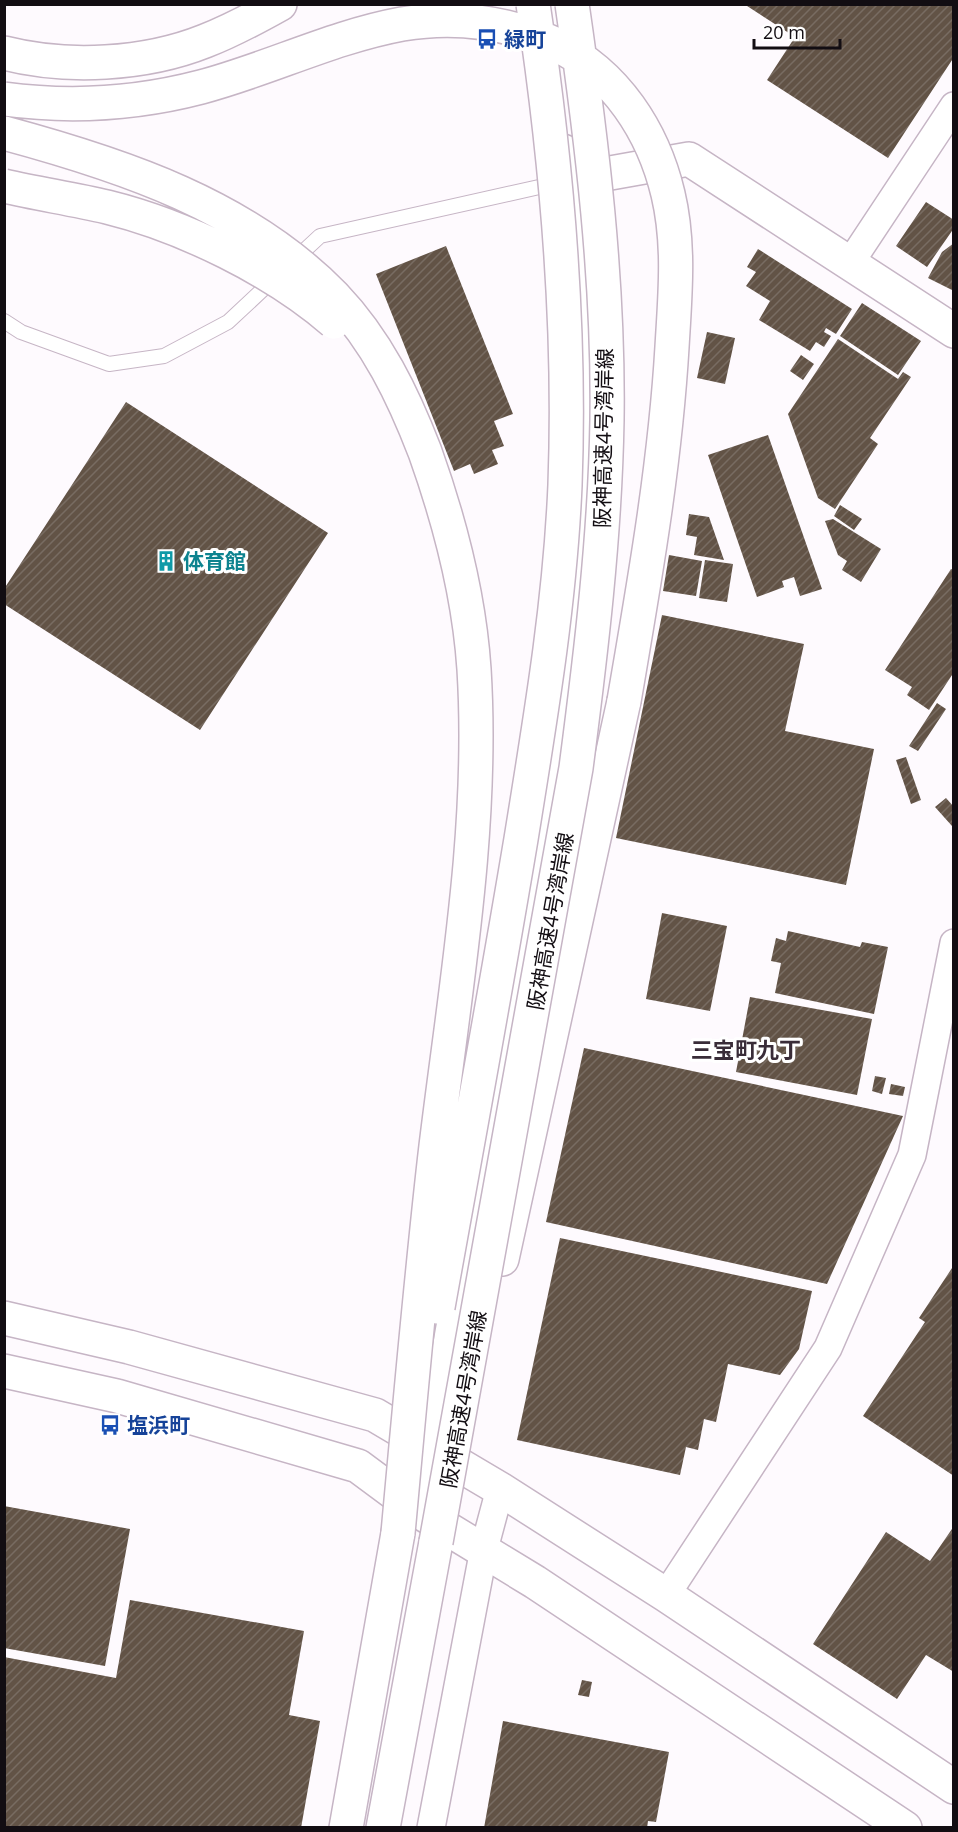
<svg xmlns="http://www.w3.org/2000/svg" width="958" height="1832" viewBox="0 0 958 1832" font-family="'Open Sans','Noto Sans JP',sans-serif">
<defs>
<pattern id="building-hatch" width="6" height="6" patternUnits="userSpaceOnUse" patternTransform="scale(1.5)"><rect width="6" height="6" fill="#625346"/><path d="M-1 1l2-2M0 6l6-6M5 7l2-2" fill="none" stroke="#786c62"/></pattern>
</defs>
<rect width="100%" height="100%" fill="#fefafe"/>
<path fill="url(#building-hatch)" d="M744,4H954V57L888,158L767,80L795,37Z
M926,202L954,220V228L927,267L896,246Z
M954,243V288L952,290L928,278L942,252Z
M446,246L513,414L494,421L504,446L492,450L498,464L474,474L470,464L454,471L376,274Z
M758,249L852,309L836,334L826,328L824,332L831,336L824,347L816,342L810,351L759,320L770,301L746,286L756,272L747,267Z
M862,303L921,341L898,375L840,336Z
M707,332L735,338L725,384L697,378Z
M838,339L898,379L903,372L911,377L870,438L878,444L835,509L818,498L788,414Z
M801,355L814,364L803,380L790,371Z
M126,402L328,533L200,730L4,604V589Z
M768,435L822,589L800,596L794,577L782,581L784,587L757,597L708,455Z
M840,505L862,519L854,530L834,516Z
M689,514L709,517L724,560L694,555L697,537L686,535Z
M833,519L881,549L861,582L842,570L847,561L838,555L825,521Z
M669,555L702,561L696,596L663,591Z
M705,560L733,564L727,602L699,598Z
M951,569L954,570V672L929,710L907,695L912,687L885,670Z
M662,615L804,644L785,731L874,749L846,885L616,838Z
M937,703L946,709L918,751L909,746Z
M906,757L921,800L911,804L896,760Z
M946,798L954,807L952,826L935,807Z
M662,913L727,926L710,1011L646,999Z
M788,931L860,947L862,942L888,947L874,1014L775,993L781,963L771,961L776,938L786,941Z
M750,997L872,1019L857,1095L736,1072Z
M584,1048L903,1116L827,1284L546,1222Z
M875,1076L886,1078L882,1094L872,1091Z
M891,1084L905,1087L903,1096L889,1094Z
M560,1238L812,1291L799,1349L780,1375L728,1364L716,1422L704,1419L698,1450L686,1447L680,1475L517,1440Z
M954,1265V1476L863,1416L925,1322L919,1318Z
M4,1506L130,1529L105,1666L4,1648Z
M954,1526V1672L926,1655L897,1699L813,1644L886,1532L930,1561Z
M130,1600L304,1631L289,1715L320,1721L301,1828H4V1657L116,1678Z
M582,1680L592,1682L589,1697L578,1695Z
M503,1721L669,1752L656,1822L648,1821L647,1828H484Z"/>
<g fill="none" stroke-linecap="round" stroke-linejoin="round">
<g stroke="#c6b5c5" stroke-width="16">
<path id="lane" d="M292,262L320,236L557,183
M4,321L21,332L109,364L164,356L228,322L274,279"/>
</g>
<g stroke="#c6b5c5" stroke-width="30">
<path id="street" d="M850,263L954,106
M666,1595L828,1348L912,1155L954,943
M431,1828L484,1549L500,1489"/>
</g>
<g stroke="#c6b5c5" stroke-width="36">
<path id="secondary" d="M571,180L689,159L954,331
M4,1318L129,1347L375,1415L500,1489L666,1595L954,1787
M4,1371L117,1396L358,1466L420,1512L535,1582L905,1828
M420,1512L573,655L590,491L588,305L571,180L563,151"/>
</g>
<g stroke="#c6b5c5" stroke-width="36">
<path id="highway" d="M4,53C67,69 145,65 205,41C231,31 255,18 280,4
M502,1259L624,701
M346,1828L398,1533
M383,1828L436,1542"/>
</g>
<use href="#lane" stroke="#fff" stroke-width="14"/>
<use href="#street" stroke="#fff" stroke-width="27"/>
<use href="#secondary" stroke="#fff" stroke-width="33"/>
<use href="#highway" stroke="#fff" stroke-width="33"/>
<g stroke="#c6b5c5" stroke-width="36" stroke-linecap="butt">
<path id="highway-bridge" d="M4,99C71,108 136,104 201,87C269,69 332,37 402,24C456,15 508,22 557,45C616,74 653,131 668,194C680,244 675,296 672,347C665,466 644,584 624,701
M4,133C123,165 246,206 334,296C377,341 403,395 425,452C450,522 469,594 474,669C484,828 455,989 436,1146C421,1275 410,1404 398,1533
M4,186C39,194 73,199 107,207C184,226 274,270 334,322
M438,1307C466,1151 495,995 521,839C540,721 560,604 565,485C571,324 557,163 533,4
M436,1542L576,768C591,653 605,537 607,420C609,281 592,142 572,4"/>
</g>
<use href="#highway-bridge" stroke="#fff" stroke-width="33"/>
</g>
<defs>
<g id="bus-bare" transform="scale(1.62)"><path d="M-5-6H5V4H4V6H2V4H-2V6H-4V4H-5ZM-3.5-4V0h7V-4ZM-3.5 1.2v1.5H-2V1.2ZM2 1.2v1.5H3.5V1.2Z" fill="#1a4fb4" stroke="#fff" stroke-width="2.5" paint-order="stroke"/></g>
<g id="building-bare" transform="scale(1.62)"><path d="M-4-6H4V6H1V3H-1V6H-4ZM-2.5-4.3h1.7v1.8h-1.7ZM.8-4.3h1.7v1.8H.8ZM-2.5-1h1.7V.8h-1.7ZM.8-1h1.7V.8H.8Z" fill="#0f9aa8" stroke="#fff" stroke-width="2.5" paint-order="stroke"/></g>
</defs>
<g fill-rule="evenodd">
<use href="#bus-bare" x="487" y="39"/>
<use href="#building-bare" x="166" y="561"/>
<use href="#bus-bare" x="110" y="1425"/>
</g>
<g text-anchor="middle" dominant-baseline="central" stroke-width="6" stroke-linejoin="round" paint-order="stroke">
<g font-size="21" font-weight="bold" fill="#164399" stroke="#fff" text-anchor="start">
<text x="504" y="39">緑町</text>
<text x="127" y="1425">塩浜町</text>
</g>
<g font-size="21" fill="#120d12" stroke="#fff">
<text transform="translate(603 438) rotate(-89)">阪神高速4号湾岸線</text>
<text transform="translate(550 921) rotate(-80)">阪神高速4号湾岸線</text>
<text transform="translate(463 1399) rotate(-80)">阪神高速4号湾岸線</text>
</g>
<g font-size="21" font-weight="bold" fill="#0d838f" stroke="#fff" text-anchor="start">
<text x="183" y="561">体育館</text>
</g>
<g font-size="22" font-weight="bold" fill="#392c38" stroke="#fff">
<text x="746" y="1049">三宝町九丁</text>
</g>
</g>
<rect width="958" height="1832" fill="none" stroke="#120d12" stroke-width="12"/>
<path d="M754 39v9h86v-9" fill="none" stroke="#120d12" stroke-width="3"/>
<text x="763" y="39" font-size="18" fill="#120d12" stroke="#ffffff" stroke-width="4.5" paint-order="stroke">20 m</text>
</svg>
